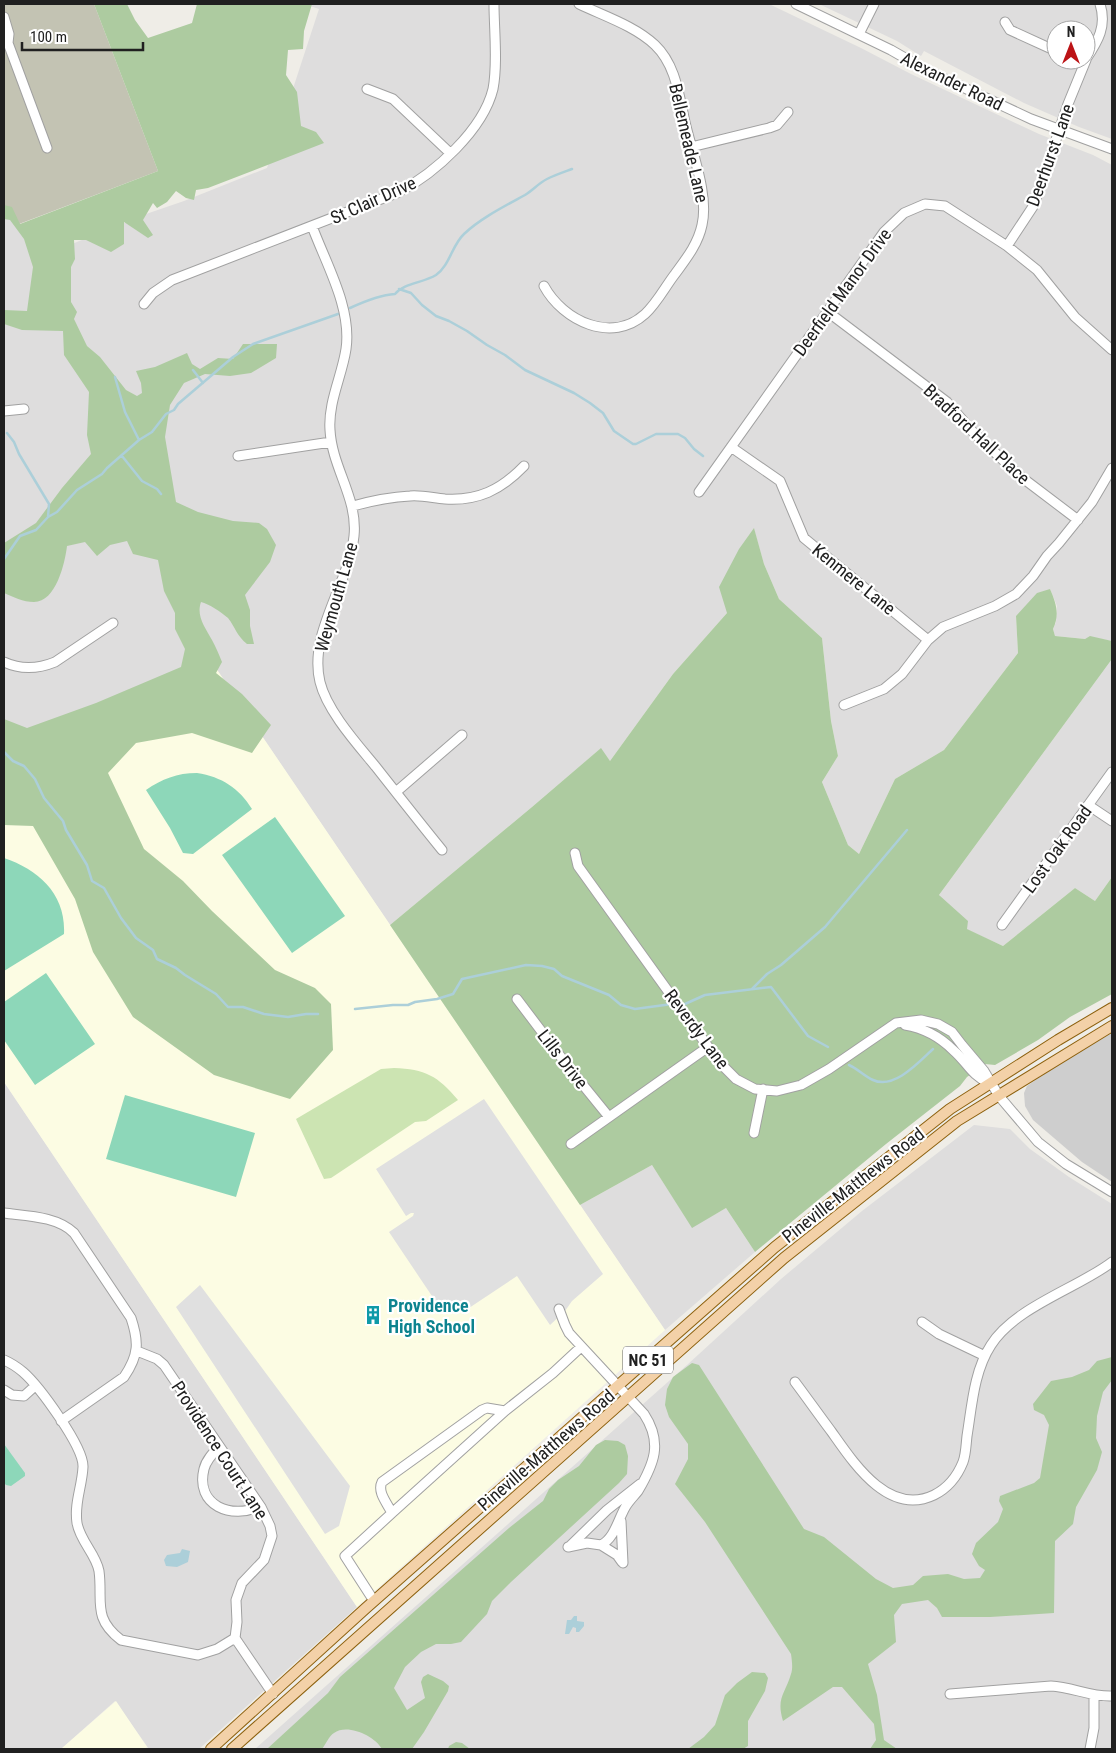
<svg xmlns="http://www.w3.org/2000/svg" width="1116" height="1753" viewBox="0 0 1116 1753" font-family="'Roboto Condensed',sans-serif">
<rect width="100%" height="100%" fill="#efede7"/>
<path fill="#dedddd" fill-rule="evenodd" d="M304,4H769L861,48L911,74L1039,134L1093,155L1112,165V641L1090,637L1085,639L1055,636L1053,629L1056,622L1057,606L1050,589L1016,616L1018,653L944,750L895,779L859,854L848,845L822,782L838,756L831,721L822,638L779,599L764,564L754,529L727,613L673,674L610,761L600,749L532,807L390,925L205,652L30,770L4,751V211L12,207L35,259L146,214L184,201L267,168L319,9Z
M819,4H1112V139L1079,127L1024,103L924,51L921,56L897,41ZM1056,30H1086V60H1056Z
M1112,659V877L1095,901L1075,888L1003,946L966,929L939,895Z
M4,1082L357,1607L199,1749H149L115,1701L61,1749H4Z
M974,1125L1010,1129L1030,1149L1069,1177L1112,1204V1749H255L687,1365L781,1279L862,1211Z
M652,1165L692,1227L726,1208L755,1252L665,1330L580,1205Z"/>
<path fill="#fcfce3" d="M205,652L665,1330L357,1607L4,1082V787Z
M116,1701L147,1747L145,1749H61Z"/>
<path fill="#cecece" d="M1112,1033V1182L1082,1162L1033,1120L1025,1106L1024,1093L1027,1086L1034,1081L1067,1059Z"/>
<path fill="#c3c3b3" d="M4,4H94L158,171L19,224L4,211Z"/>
<path fill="#cce4b2" d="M394,1068C425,1069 438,1076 458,1100L426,1121L415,1122L331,1178L324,1179L296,1119L381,1069Z"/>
<path fill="#adcba0" d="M94,4H127L135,20L148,38L192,23L197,4H312L304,31L303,49L288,50L286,75L297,92L301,126L316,132L324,143L208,188L196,190L194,200L186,198L176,191L167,202L157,208L153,203L143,220L153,235L148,238L124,222V244L111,252L86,240H74L75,259L71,267V302L77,312L74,319L87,346L100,357L126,390L137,396L142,393L141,383L136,371L155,367L187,353L192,364L200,369L218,358L233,359L243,344H277L276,358L251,373L230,376L205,374L184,383L170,405L165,437L176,502L198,512L233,521L259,523L267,529L276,545L270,562L245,595L250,610V626L254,644H247C237,636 235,627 228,618C221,612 209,604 201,602C196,616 205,627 212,640C216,647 219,655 222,662L216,673L242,694L271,725L252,753L192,733L136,743L108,773L144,849L183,881L212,911L275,970L315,988L331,1004L333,1050L290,1099L214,1075L133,1017L93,952L75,899L33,826L4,825V719L27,728L96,703L181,667L185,649L175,629V613L164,591L158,560L133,554L127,541L110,545L97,556L85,542L67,546C65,563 56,602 34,602C23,602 13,597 4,593V543L36,523L62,488L91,454L87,435L89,392L64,355L63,331L22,330L4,324V310L27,311L33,267L24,239L10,220L4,219V205L12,207L20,224L158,171Z
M754,528L764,564L779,599L822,638L831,721L838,756L822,782L848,845L859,854L895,779L944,750L1018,653L1016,616L1037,593L1050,589C1056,603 1060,614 1053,629L1055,636L1085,639L1090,636L1112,641V659L939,895L968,921L967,929L1003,946L1075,888L1095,901L1112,877V994L1070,1017L1038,1040L995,1065L985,1064L967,1077L960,1086L886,1144L755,1252L726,1208L692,1228L652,1165L580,1205L390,925L532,807L601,748L610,761L673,674L727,613L719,587L739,549Z
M1112,1357V1380L1103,1392L1097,1416L1096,1438L1102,1452L1097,1470L1076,1507L1073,1524L1055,1541L1054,1613L990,1617H942L937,1608L928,1600L902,1604L894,1615L896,1642L868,1664L877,1695L884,1740L897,1749H870L876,1740L874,1724L842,1687H833L783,1721C776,1698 785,1694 791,1674C793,1669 792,1661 791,1654L705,1522L675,1484L688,1459V1444L669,1417L665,1405L667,1389L673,1377L692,1363L699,1365L804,1529L824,1537L876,1579L893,1588L913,1585L923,1576L948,1574L964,1579L980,1578L985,1570L979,1566L972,1554L976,1543L998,1522L1003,1509L999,1501L1000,1496L1034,1483L1040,1478L1049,1425L1044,1415L1034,1410L1033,1404L1051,1381L1072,1377L1089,1370L1097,1361Z
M605,1440L618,1441L625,1445L628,1456L627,1474L619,1483L511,1582L492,1601L487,1614L461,1642L451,1644H436L421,1652L405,1667L394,1688L407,1710L425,1698L421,1682L423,1677L428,1674L443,1681L449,1686L448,1691L424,1732L412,1749H382C375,1736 347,1723 334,1733C329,1736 326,1744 322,1749H267L328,1693L340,1677L509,1528L543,1501L549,1489L558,1480L579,1466L596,1445Z
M752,1672L765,1673L768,1678L765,1691L748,1721V1746L743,1749H688L704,1737L715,1725L725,1695L737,1683Z
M456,1742L462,1743L470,1749H448L449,1746Z"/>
<path fill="#8dd7b9" d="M197,773C222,777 239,788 252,809L193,854L183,853L170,828L146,790C162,779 177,773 197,773Z
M275,817L345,916L292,953L222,855Z
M4,858C39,870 66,894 64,934L4,971Z
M46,973L95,1044L35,1085L4,1040V1002Z
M125,1095L255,1133L236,1197L106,1159Z
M4,1444L25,1473V1476L11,1486L6,1485L4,1483Z"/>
<path fill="#e0e0e0" d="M484,1099L603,1274L572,1301L565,1311L550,1325L517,1276L463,1312L455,1313L447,1308L442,1311L389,1232L413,1216L414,1213H411L406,1216L376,1169Z
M200,1285L350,1486L339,1526L325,1534L176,1307Z"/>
<path fill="#accfd9" d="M182,1549L190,1551L188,1562L177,1567L166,1566L164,1560L167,1555L180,1553Z
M574,1616H577V1621L584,1622V1626L579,1632H576V1628L573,1627L569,1634H565L567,1620H571Z"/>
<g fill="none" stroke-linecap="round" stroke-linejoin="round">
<path stroke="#accfd9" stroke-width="2.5" d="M399,289L411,293L422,305L436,316L449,321L467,331L487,345L505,355L525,370L574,393L590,403L603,413L614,431L633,444H636L656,434H678L685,438L694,449L703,456
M350,308C363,302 380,295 395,294C404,283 423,283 436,275C450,265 452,245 464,234C481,218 505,206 525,195C533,190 539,183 547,179C555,175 564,172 572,169
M193,370L203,383
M115,377L125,412L139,440
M7,433L14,442L19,454L49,504L48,517
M122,456L142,481L157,489L161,494
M4,559L20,536L36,530L48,517L57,512L77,490L102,474L107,468L139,440L152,432L166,414L174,410L178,404L233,357L253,344L338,314
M4,752L13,761L24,766L35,779L44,798L63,821L66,830L87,865L92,881L104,888L121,918L136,938L153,950L157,959L176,968L185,975L216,994L228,1007H243L264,1014L288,1017L306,1014H318
M752,989L767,974L781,965L825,927L907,830
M685,1004L705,995L771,987L808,1036L828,1047
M355,1009L393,1005H408L415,1002L437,999L453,994L462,979L526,965L542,966L554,969L562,976L609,995L621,1005L635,1009L672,1004
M849,1065C858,1069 864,1076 873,1080C894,1090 919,1062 933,1049"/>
<g stroke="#a1a1a1" stroke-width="11">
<path id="minor" d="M796,4L891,50L926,70L1031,119L1112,149
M4,17L9,34L8,43L47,148
M1005,22L1010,30L1056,51
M859,34L874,4
M1086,59C1098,41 1107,26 1100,4
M367,89L393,99L450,153
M691,147L769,128L777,125L788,112
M312,226C326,264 352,308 346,349C342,376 328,402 330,430C332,468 358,498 354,536C349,584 308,633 320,682C327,711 358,745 376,767C398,795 420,823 442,850
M1007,246L1034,205L1068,104L1086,60
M544,286C563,321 612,344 645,314C657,303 665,287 675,274C686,259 698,244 702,225C709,195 692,153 685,122C679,96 676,65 655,45C635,26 604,16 579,4
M144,304L153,293L172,280L399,192C435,173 483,130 493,89C498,63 494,30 494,4
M828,312L947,402L973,432L1020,476L1078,520
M4,411L24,409
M731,447L780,481L804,538L928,640
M238,456L331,442
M699,492L884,232L904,213L925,204L945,206L1007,246L1037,270L1075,317L1112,350
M353,506C371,501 391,497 410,496C422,495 433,498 445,499C478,501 501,490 524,466
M4,662C21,670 38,669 55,662L113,623
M844,705L884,689L902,674L928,640L943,627L995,606L1016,594L1033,576L1047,556L1059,543L1092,502L1112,468
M396,792L462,735
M1088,805L1112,821
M575,853L578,866L719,1062L736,1079L755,1089L777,1091L801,1085L829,1069L896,1023L921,1020L938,1024L952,1032L962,1045L984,1071L999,1096L1038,1142L1066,1164L1112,1192
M1002,925L1112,772
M517,999L570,1069L609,1117
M905,1025C923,1028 940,1037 953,1050C969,1064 969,1073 990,1084
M754,1133L763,1089
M571,1144L708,1047
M4,1213C26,1216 57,1216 74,1233L131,1318C139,1342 139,1355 124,1377L61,1421
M559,1309L565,1325L569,1333L644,1414C663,1443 654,1464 638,1491C634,1496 629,1501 626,1506C618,1519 615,1538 601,1545L587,1543L568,1547
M922,1322L939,1334L985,1356
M137,1351L157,1359L164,1365L261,1507L270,1526L272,1536L264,1560L242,1583L236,1600L237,1622L235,1638L273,1694
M4,1360C11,1363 17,1367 23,1372C39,1386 84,1447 83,1467C82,1487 74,1503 77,1523C80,1541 96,1554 99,1571C103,1601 92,1618 121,1640L198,1655L217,1649L235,1638
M795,1382C807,1398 819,1415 831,1431C853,1462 888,1517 934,1495C948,1488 957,1477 963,1462C966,1454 966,1444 967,1436C972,1405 974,1371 991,1345C1015,1307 1078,1288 1112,1262
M4,1390L12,1395L24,1396L35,1386
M219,1447C213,1453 206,1460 204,1469C195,1506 232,1520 260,1506
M392,1513L505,1411
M621,1521L623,1563
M601,1545L617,1555L622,1562
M569,1547L607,1510L640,1484
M374,1601L345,1556L392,1513C387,1503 377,1492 382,1482L482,1410L487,1408L505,1411L553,1373L581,1347
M950,1694L1051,1686C1072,1687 1091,1697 1112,1696
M1090,1749L1094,1728V1695"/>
</g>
<g stroke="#8d610e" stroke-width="12">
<path id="major" d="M211,1749L366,1608L775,1247L950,1109L1058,1040L1112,1008
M232,1749L784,1258L957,1121L1112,1026"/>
</g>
<use href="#minor" stroke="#fff" stroke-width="9"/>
<use href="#major" stroke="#f3d1a8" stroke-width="10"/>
</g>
<defs>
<g id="building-bare" transform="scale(1.5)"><path d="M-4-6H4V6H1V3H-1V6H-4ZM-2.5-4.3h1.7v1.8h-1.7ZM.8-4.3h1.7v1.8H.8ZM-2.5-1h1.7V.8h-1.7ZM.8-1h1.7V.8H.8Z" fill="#0f9aa8" stroke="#fff" stroke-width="2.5" paint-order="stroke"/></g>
</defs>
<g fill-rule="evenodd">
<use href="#building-bare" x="373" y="1315"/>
</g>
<g text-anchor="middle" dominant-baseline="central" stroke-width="4.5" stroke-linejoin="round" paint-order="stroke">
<rect fill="#fff" stroke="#636363" stroke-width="1" x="623" y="1346.5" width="50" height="27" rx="4"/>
<g font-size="16" font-weight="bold" fill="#202020">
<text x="648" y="1360">NC 51</text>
</g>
<g font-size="18" fill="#202020" stroke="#fff">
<text transform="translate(952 81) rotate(26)">Alexander Road</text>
<text transform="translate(689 143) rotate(77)">Bellemeade Lane</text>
<text transform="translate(1050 155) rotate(-70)">Deerhurst Lane</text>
<text transform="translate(373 200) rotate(-24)">St Clair Drive</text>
<text transform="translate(842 292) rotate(-54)">Deerfield Manor Drive</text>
<text transform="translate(977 434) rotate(43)">Bradford Hall Place</text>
<text transform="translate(854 579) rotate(39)">Kenmere Lane</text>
<text transform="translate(336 597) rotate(-74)">Weymouth Lane</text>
<text transform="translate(1057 849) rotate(-54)">Lost Oak Road</text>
<text transform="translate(697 1029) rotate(53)">Reverdy Lane</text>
<text transform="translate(563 1059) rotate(52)">Lills Drive</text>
<text transform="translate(853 1185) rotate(-38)">Pineville-Matthews Road</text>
<text transform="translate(220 1450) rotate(57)">Providence Court Lane</text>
<text transform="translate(546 1450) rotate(-41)">Pineville-Matthews Road</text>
</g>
<g font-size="18" font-weight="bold" fill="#0d838f" stroke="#fff" text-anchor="start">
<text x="388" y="1305">Providence<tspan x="388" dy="21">High School</tspan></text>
</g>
</g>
<rect width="1116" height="1753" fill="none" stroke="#202020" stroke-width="10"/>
<g transform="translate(1071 45)"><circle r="24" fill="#ffffff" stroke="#a6a6a6"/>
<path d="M0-4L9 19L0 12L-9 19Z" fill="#bc1316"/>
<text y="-8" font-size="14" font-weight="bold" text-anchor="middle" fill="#202020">N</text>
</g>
<path d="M22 42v8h121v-8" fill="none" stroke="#202020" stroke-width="2.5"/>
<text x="30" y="42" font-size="15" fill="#202020" stroke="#ffffff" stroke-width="4" paint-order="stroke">100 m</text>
</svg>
